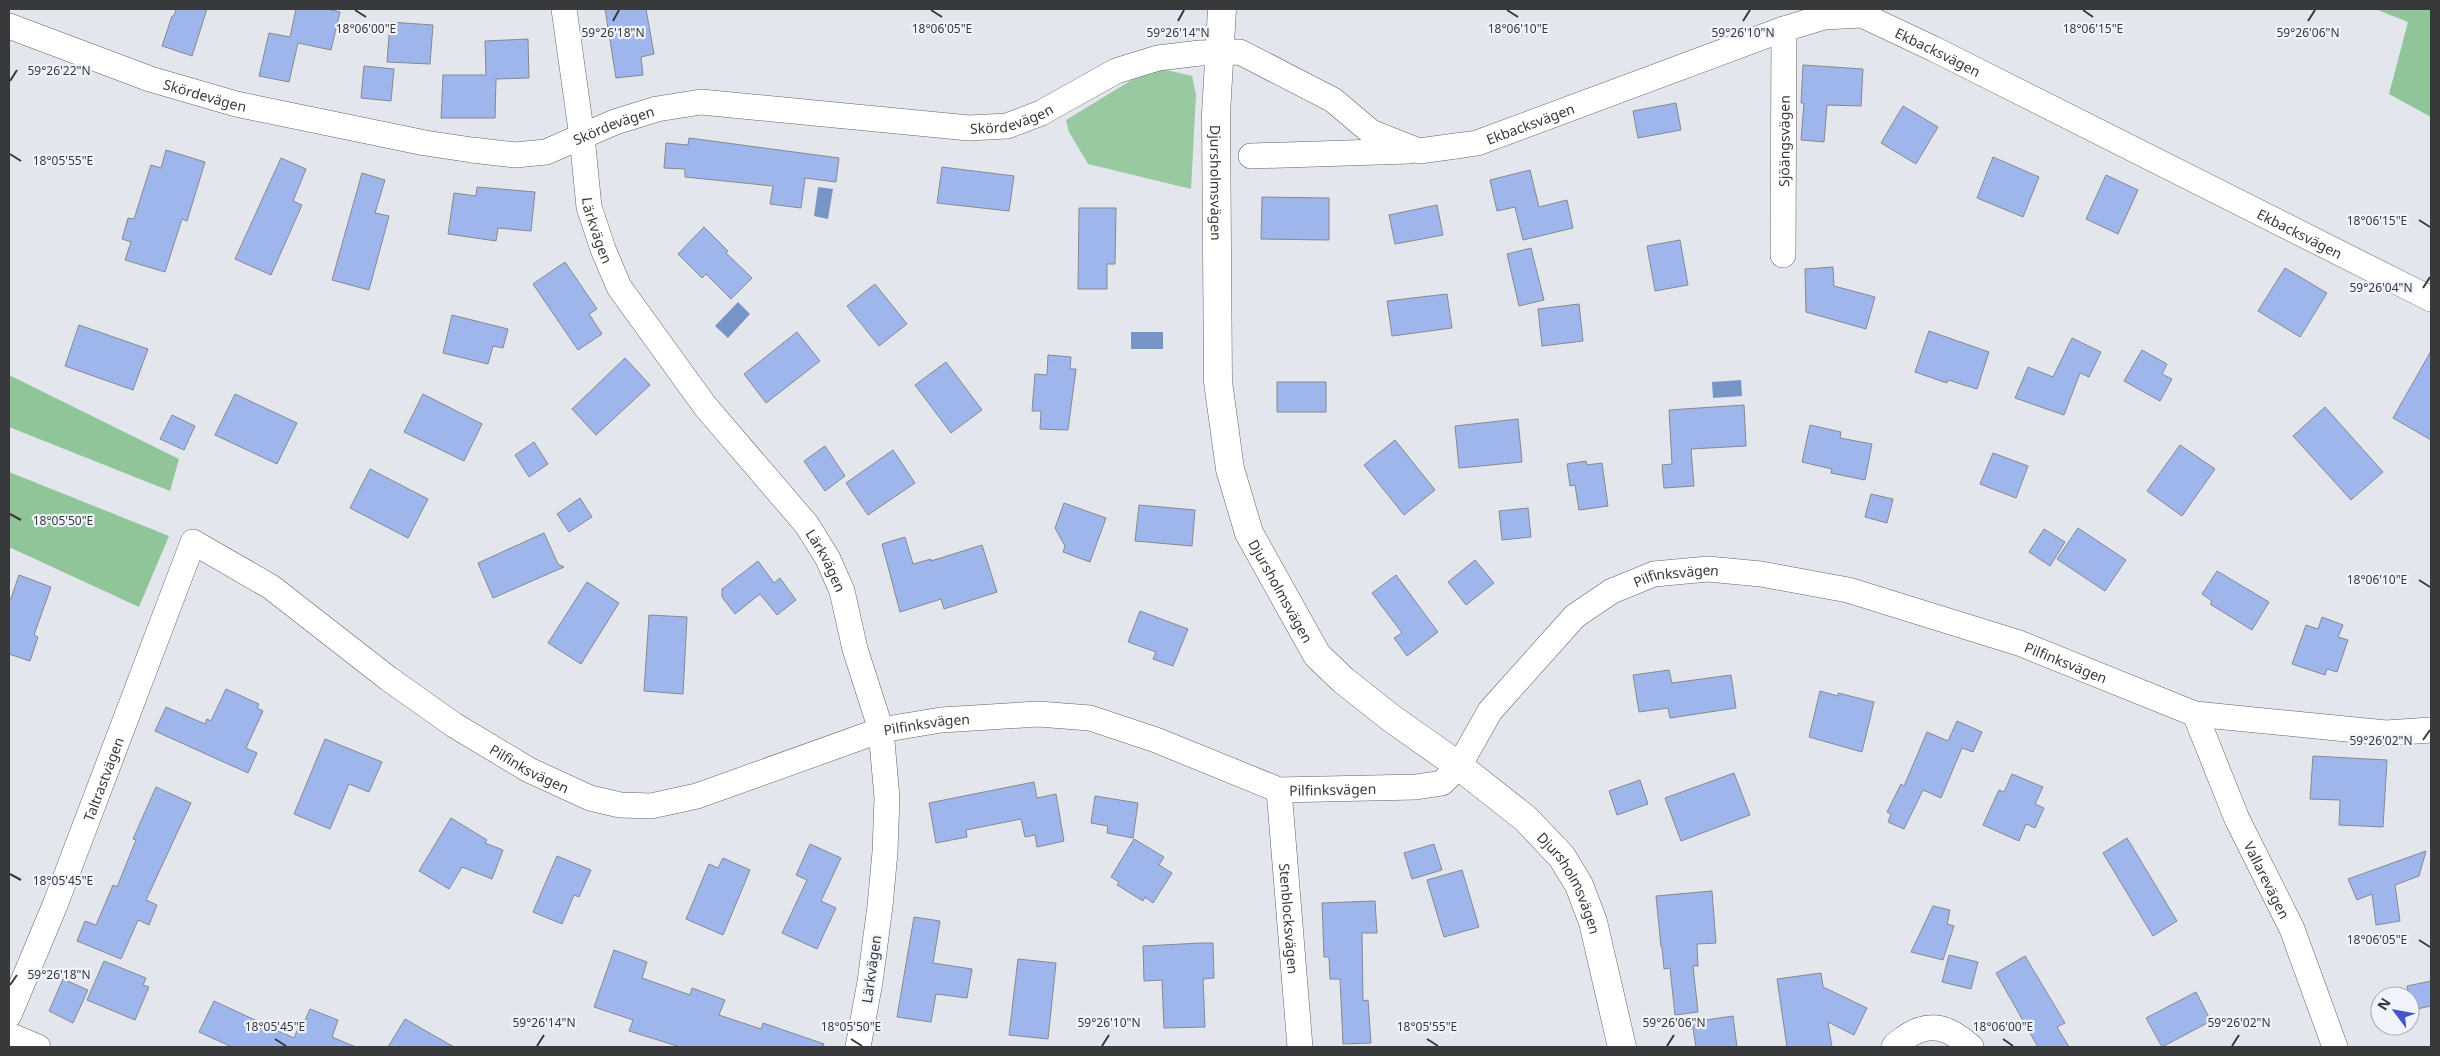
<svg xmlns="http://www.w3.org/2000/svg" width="2440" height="1056" viewBox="0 0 2440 1056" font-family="'Noto Sans',sans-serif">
<rect width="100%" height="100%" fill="#e3e6ed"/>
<path fill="#98c9a0" d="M1162,69L1192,76L1196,95L1191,189L1088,164L1069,132L1066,120L1135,78Z"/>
<path fill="#90c499" d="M2375,9H2431V117L2389,94L2408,22Z
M9,375L179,459L170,491L9,427Z
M9,472L169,536L139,607L9,547Z"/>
<path fill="#7695c6" d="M818,187L833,189L828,219L814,216Z
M738,302L750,314L728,338L715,326Z
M1131,332H1163V349H1131Z
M1741,380L1742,396L1713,398L1712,382Z"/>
<path fill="#9eb6ec" stroke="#86898f" d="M176,9H207L192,56L162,46L172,16H174Z
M296,9H327L340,12L331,50L298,43L289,82L259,76L269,33L290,37Z
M605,9H646L654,54L641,57L643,75L616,78Z
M390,22L433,25L430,64L387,62Z
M528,39L529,78L496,79L495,118H441L443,75H486L485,41Z
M1803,65L1863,69L1861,106L1827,105L1824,142L1801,140L1804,103H1801Z
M364,66L394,69L391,101L361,98Z
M1676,103L1681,130L1638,138L1633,111Z
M1903,106L1938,127L1916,164L1881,143Z
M689,138L839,158L836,182L805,178L801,208L770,204L773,186L685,177V169L664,168L666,143L688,145Z
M166,150L205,162L187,221L182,219L165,272L125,260L131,242L122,239L128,218L134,219L151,165L161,168Z
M1993,157L2039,177L2023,217L1977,198Z
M281,158L306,169L293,201L302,205L271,275L235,259Z
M942,167L1014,176L1009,211L937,203Z
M1530,170L1539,207L1567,200L1573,228L1523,240L1515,207L1497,211L1490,180Z
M362,173L385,180L375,213L389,216L369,290L332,280Z
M2106,175L2138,190L2118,234L2086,219Z
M477,187L535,192L531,231L498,228L496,241L448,234L454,193L476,196Z
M1262,197L1329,198V240L1261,239Z
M1437,205L1443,235L1395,244L1389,215Z
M1079,208H1116L1115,264H1107V289H1078Z
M704,227L728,251L726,253L752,278L731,299L706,274L702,278L678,254Z
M1680,240L1688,285L1655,291L1647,246Z
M1531,248L1544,300L1519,306L1507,254Z
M565,262L597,309L589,314L602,334L578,350L533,284Z
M1833,267L1834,286L1875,297L1866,329L1806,312L1805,269Z
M2285,268L2327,293L2300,337L2258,311Z
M875,284L907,324L879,346L847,306Z
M1447,294L1452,328L1392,336L1387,301Z
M1579,304L1583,341L1542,346L1538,309Z
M452,315L508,329L503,348L493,346L488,364L443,353Z
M79,325L148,349L133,390L65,366Z
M1929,331L1989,352L1977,389L1948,380L1947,383L1915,372Z
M797,332L820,361L766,403L744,374Z
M2072,338L2101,352L2089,377L2080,373L2064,415L2015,398L2028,367L2053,377Z
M2142,350L2167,364L2162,374L2172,379L2160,401L2124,381Z
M2431,351V440L2393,418Z
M1048,355L1071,357L1070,369H1076L1068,430L1040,429L1041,411H1032L1035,374L1047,375Z
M625,358L650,385L596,435L572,409Z
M946,362L982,410L951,433L915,385Z
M1277,382H1326V412H1277Z
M235,394L297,423L277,464L215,435Z
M423,394L482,424L464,461L404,432Z
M1744,405L1746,446L1691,449L1694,486L1664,488L1662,465L1672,464L1669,410Z
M2325,407L2383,472L2351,500L2293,436Z
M172,415L195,426L184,450L160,439Z
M1518,419L1522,462L1459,468L1455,426Z
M1810,425L1841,432L1840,438L1872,444L1865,480L1831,473L1832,469L1802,462Z
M1395,440L1435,490L1404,515L1364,465Z
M534,442L548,464L529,477L515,455Z
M2180,445L2215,469L2182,516L2147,491Z
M825,446L845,476L825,491L804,461Z
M893,450L915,483L868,515L846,483Z
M1993,453L2028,466L2016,498L1980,484Z
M1586,461L1587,465L1602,463L1608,506L1579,510L1575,485L1570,486L1567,464Z
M370,469L428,499L408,538L350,508Z
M1871,494L1893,499L1887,523L1865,517Z
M580,498L592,517L569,532L557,514Z
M1064,503L1106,518L1090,562L1063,552L1065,546L1055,528Z
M1139,505L1195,510L1192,546L1135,541Z
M1528,508L1531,537L1502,540L1499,511Z
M2078,528L2126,560L2105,591L2057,559Z
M2044,529L2065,542L2050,566L2029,552Z
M544,533L558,564L564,567L493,598L478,563Z
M905,537L913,564L931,559V561L982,545L997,592L944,609L941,599L900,612L882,544Z
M1475,560L1494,583L1466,605L1448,582Z
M758,561L774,583L780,578L796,600L777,615L760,594L735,614L722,597V589Z
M2217,571L2269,602L2252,630L2210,604L2212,601L2202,594Z
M19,575L51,587L34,635L38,637L30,661L9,654V604Z
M1396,575L1438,632L1407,656L1394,638L1402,633L1372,593Z
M587,582L619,603L581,664L548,643Z
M1140,611L1188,629L1173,666L1153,659L1156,652L1128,642Z
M649,615L687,617L683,694L644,691Z
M2322,617L2343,625L2338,637L2348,640L2337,672L2327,669L2325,675L2292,664L2306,625L2318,629Z
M1669,670L1672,683L1731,675L1736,708L1670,718L1668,708L1639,712L1633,675Z
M226,689L259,704L257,708L263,711L246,748L257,753L248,773L155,731L166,707L205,724L207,719L211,721Z
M1820,691L1838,696V693L1874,702L1862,752L1809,737Z
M1957,721L1982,732L1973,752L1962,748L1941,798L1923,790L1904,829L1888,822L1891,814L1887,812L1901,784L1904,786L1927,732L1948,741Z
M325,739L382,762L369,792L349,784L330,829L294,814Z
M2313,756L2387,760L2383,827L2339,825L2340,800L2310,799Z
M1734,773L1750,815L1681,841L1665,798Z
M2012,774L2043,787L2035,804L2044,808L2035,828L2026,824L2019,841L1983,825L1999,790L2004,792Z
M1640,780L1648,804L1617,815L1609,791Z
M1034,782L1037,798L1056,794L1064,841L1037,847L1035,835L1025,837L1021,819L966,830L967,837L936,843L929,803Z
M156,787L191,803L146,900L157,905L149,925L138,920L121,959L77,941L85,921L96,925L113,885L117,887L136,840L133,839Z
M1095,796L1138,803L1133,838L1107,833L1108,826L1091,823Z
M451,818L487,840L485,843L503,850L492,879L462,867L449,889L419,871Z
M2127,838L2177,921L2153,936L2103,853Z
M1134,839L1164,857L1159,865L1172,873L1153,903L1145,897L1143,901L1117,885L1119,882L1111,877Z
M810,844L841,858L821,901L836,908L817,949L782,933L807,880L796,875Z
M1434,844L1442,870L1412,879L1404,853Z
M2426,851L2419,876L2395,885L2400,921L2376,925L2372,894L2357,900L2348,879Z
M557,856L591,870L579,897L574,895L562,924L533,912Z
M723,858L750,870L723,935L686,919L709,864L718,868Z
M1462,870L1479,927L1444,937L1427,880Z
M1712,891L1716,943L1697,944L1698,966H1693L1698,1012L1675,1015L1670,968L1664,969L1662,947H1661L1656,896Z
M1375,901L1377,933H1362L1363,1001L1368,1000L1371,1043L1343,1044L1340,979H1330L1329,957H1324L1322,903Z
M1933,906L1950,910L1947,924L1954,926L1943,960L1911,952Z
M914,917L940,921L933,963L972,969L967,998L936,994L931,1022L897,1017Z
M1201,943H1213L1214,978L1203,979L1205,1027L1164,1028L1162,980L1144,981L1143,946Z
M614,950L647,962L642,978L690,995L692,988L725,1000L719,1015L761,1029L763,1023L824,1044L823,1047H680L629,1031L633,1020L594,1007Z
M1949,955L1978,962L1971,989L1942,982Z
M2025,956L2065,1023L2057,1027L2069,1047H2038L1996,973Z
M1018,959L1056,963L1048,1039L1009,1035Z
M104,961L146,978L143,985L149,987L135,1020L87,1000Z
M1821,973L1823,987L1867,1008L1854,1035L1828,1022L1832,1047H1787L1777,979Z
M63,979L88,990L73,1023L49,1011Z
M2431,981V1006L2412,1010L2407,986Z
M2196,992L2211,1021L2162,1047L2146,1018Z
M214,1001L294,1038L300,1023L303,1025L310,1009L338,1020L332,1037L356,1047H232L199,1032Z
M1733,1016L1737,1047H1696L1692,1022Z
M405,1019L454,1047H388Z"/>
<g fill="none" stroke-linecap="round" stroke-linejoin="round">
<g stroke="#616469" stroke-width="26">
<g id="street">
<path id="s1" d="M564,9L582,137L589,207L603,249L619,287L705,406L807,525L828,559L842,591L855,649L881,730L887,798L885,852L880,906L870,982L858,1047"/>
<path id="s2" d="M9,26L150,79L236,104L425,143L472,150L515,155L546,152L615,122L657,109L701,102L969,128L1007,126L1041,113L1116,71L1158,58L1200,53L1240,52L1333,100L1371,132L1419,151L1456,146L1477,143L1784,29L1824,17L1862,15L1934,49L2431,299"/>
<path d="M1251,156L1409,151"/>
<path id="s3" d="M1783,255L1784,29"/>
<path id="s4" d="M2195,714L2237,819L2292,929L2335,1047"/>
<path id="s5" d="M1279,790L1300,1047"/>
<path id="s6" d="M9,1015L55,905L193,542L271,587L389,679L454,725L529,770L590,798L620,805L651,806L697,796L881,730L941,720L1038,714L1090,718L1156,740L1279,790L1416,787L1442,783L1459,766L1490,711L1575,616L1612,591L1654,574L1708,569L1761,574L1848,590L2019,643L2195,714L2386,733L2431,730"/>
<path d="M9,1035L38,1047"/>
<path d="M1894,1047C1897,1042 1902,1040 1906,1037C1931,1020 1950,1028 1971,1047"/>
</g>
</g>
<g stroke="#616469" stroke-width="29">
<g id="secondary">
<path id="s7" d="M1222,9L1216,114L1218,382L1230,469L1249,533L1317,655L1343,680L1391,718L1459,766L1526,819L1562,857L1579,885L1593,922L1622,1047"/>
</g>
</g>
<use href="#street" stroke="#fff" stroke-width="25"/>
<use href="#secondary" stroke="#fff" stroke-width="28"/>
</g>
<path fill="none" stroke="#37393b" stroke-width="2" d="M355,10L366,17M931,10L942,17M1507,10L1518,17M2083,10L2093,17M613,21L619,10M1178,21L1184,10M1743,21L1750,10M2308,21L2315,10M10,81L17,70M10,154L21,161M2419,220L2430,227M2423,288L2430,277M10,514L21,520M2419,580L2430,587M2423,740L2430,730M10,874L21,880M2419,940L2430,947M10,985L17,975M275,1039L286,1046M851,1039L862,1046M1427,1039L1438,1046M2003,1039L2013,1046M537,1046L544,1035M1102,1046L1109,1035M1667,1046L1674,1035M2232,1046L2239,1035"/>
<g text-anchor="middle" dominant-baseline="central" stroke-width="4.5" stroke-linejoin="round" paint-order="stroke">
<g font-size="14" fill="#37393b" stroke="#f0f4fa">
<text stroke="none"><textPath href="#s2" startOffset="2031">Ekbacksvägen</textPath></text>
<text stroke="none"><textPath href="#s2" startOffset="208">Skördevägen</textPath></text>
<text stroke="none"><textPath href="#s2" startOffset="1032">Skördevägen</textPath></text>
<text stroke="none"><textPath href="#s2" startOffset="1596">Ekbacksvägen</textPath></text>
<text stroke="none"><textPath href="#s2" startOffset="628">Skördevägen</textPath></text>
<text stroke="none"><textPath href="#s3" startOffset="114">Sjöängsvägen</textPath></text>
<text stroke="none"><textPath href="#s7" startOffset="174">Djursholmsvägen</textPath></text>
<text stroke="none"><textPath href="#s1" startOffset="224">Lärkvägen</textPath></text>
<text stroke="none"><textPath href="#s2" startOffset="2436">Ekbacksvägen</textPath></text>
<text stroke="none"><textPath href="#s1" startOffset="629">Lärkvägen</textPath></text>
<text stroke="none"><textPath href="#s6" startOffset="2188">Pilfinksvägen</textPath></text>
<text stroke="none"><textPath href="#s7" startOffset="594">Djursholmsvägen</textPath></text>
<text stroke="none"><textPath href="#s6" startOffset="2592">Pilfinksvägen</textPath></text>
<text stroke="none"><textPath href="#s6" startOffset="1332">Pilfinksvägen</textPath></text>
<text stroke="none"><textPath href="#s6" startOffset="914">Pilfinksvägen</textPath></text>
<text stroke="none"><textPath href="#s6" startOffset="254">Taltrastvägen</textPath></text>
<text stroke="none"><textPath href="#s6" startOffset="1752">Pilfinksvägen</textPath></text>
<text stroke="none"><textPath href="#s4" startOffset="181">Vallarevägen</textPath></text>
<text stroke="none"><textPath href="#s7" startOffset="1012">Djursholmsvägen</textPath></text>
<text stroke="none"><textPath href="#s5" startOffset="129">Stenblocksvägen</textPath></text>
<text transform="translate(871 969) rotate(-82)">Lärkvägen</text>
</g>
</g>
<g font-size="12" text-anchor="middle" fill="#37393b" stroke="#f0f4fa" stroke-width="4.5" stroke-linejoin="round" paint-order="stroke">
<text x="366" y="33">18°06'00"E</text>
<text x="942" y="33">18°06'05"E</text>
<text x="1518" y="33">18°06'10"E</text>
<text x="2093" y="33">18°06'15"E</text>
<text x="613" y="37">59°26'18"N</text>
<text x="1178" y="37">59°26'14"N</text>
<text x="1743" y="37">59°26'10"N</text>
<text x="2308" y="37">59°26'06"N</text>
<text x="59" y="75">59°26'22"N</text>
<text x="63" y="165">18°05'55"E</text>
<text x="2377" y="225">18°06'15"E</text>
<text x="2381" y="292">59°26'04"N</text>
<text x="63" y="525">18°05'50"E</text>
<text x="2377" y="584">18°06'10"E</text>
<text x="2381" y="745">59°26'02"N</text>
<text x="63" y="885">18°05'45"E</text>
<text x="2377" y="944">18°06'05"E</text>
<text x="59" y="979">59°26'18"N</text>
<text x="544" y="1027">59°26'14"N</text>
<text x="1109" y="1027">59°26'10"N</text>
<text x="1674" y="1027">59°26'06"N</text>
<text x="2239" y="1027">59°26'02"N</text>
<text x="275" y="1031">18°05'45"E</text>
<text x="851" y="1031">18°05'50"E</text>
<text x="1427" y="1031">18°05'55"E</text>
<text x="2003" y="1031">18°06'00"E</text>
</g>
<rect width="2440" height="1056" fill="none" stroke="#37393b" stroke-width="20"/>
<g transform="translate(2395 1011) rotate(302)"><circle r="24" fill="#f0f4fa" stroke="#a6a9ae"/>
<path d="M0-4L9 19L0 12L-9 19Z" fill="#4554c8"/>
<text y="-8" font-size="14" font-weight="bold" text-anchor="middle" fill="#37393b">N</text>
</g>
</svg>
